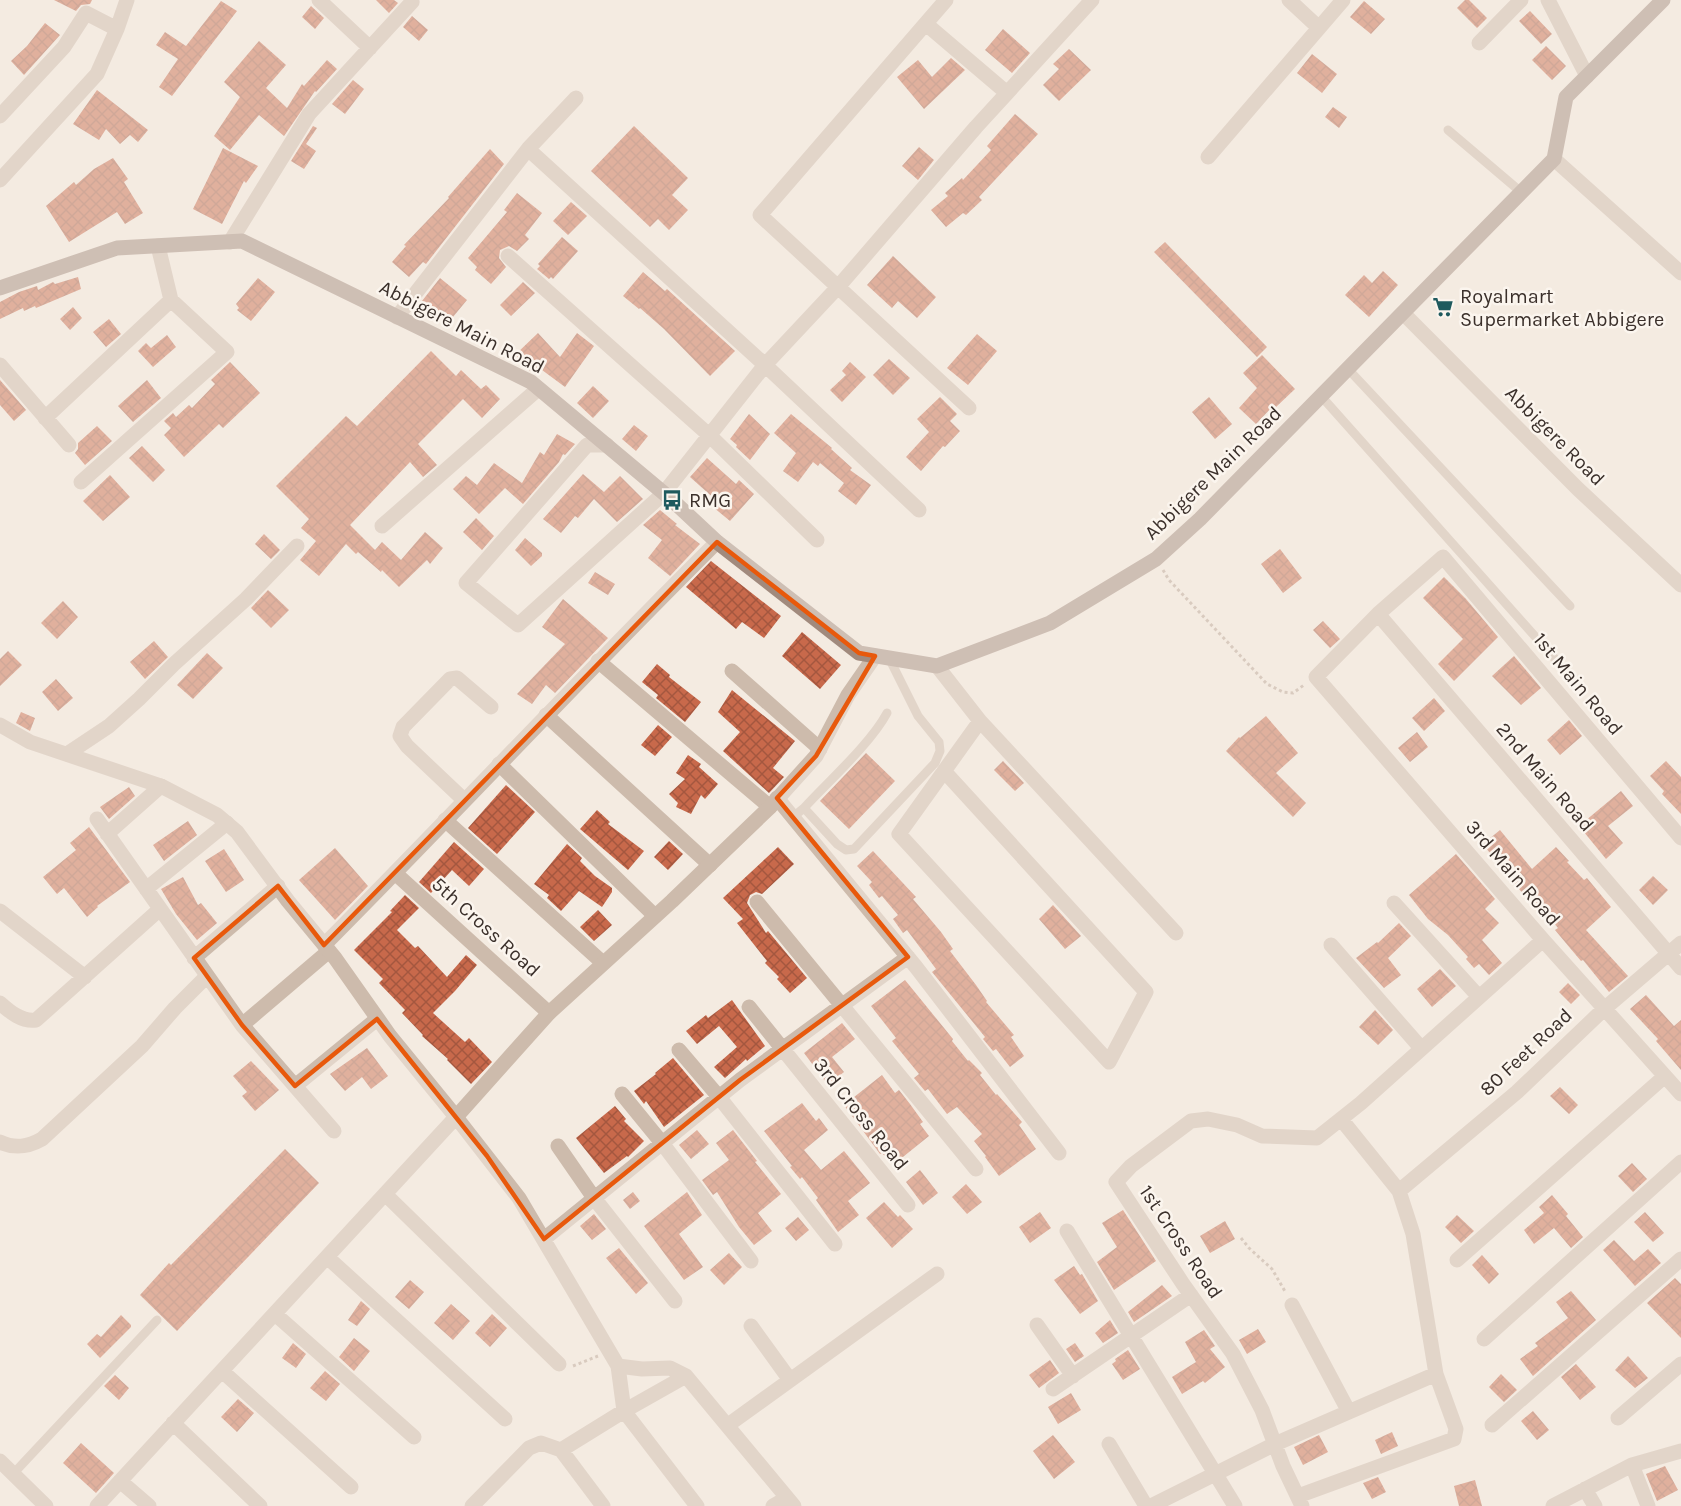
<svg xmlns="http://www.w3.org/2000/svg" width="1681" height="1506" viewBox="0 0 1681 1506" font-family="Karla,sans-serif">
<defs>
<pattern id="building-cross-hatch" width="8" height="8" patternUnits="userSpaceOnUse" patternTransform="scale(1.5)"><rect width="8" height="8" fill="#c8694b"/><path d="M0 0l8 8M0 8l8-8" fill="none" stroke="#a4573f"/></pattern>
</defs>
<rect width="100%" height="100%" fill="#f4ebe1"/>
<path fill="url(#building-cross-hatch)" d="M54,0H92L90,4L81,5L76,11Z
M376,0H394L398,3L389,13Z
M1465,0H1469L1487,18L1477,28L1457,8Z
M221,1L237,11L172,96L159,87L178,59L156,45L165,32L186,46Z
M1364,1L1385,19L1371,34L1350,17Z
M311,6L324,18L315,29L302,17Z
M1530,11L1552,34L1541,44L1519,21Z
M412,16L428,30L419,41L403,27Z
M45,23L60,35L24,75L11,61L27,46Z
M1003,29L1030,53L1012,73L985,50Z
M259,41L286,65L266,88L287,108L302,84L304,86L327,60L337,69L316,92L315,91L284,136L259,115L230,150L214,136L240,97L224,82Z
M1546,46L1566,66L1552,80L1532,60Z
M1069,49L1091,70L1059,101L1043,85L1059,69L1053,64Z
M1312,54L1337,74L1322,93L1297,73Z
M951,58L965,70L924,109L897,77L918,60L932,77Z
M353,80L364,89L345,114L332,104Z
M97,90L148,130L138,142L130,135L120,144L106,129L99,140L73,124Z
M1333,107L1347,117L1339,128L1325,117Z
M1015,114L1038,134L979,197L982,200L966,215L963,213L946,227L931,210L948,196L945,193L962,178L963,180L991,150L987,146Z
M313,126L317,128L306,144L316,151L304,169L291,161Z
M634,126L688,178L672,195L688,210L669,230L658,219L650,227L591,171Z
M919,147L934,160L918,180L902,166Z
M223,148L258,166L246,183L244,181L222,224L193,209Z
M490,149L504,164L426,264L423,262L409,277L392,262L406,246L404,245L449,198L448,197Z
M113,158L128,179L124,182L143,213L125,224L117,212L69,242L46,206L74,182L76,185L94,169Z
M517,193L542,213L525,235L529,239L517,251L509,246L500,250L499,258L506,267L491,284L475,270L477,267L468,258L507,212L504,210Z
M571,202L587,216L568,235L553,221Z
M562,237L578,251L553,279L551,277L549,279L537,269L540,266L538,264Z
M1165,242L1267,347L1257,357L1154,252Z
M893,256L936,297L917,318L898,301L892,308L867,285Z
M1383,271L1398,285L1369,317L1345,295L1364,275L1372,283Z
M643,272L665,291L667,289L735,351L710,376L664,329L640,308L639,309L623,296Z
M78,277L81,289L36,308L35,306L24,311L23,308L0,319V302L19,292L37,286L38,290L53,282L55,284Z
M258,278L275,292L251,321L237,310L239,308L236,304Z
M440,278L467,300L448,323L422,301Z
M523,282L535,293L511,316L500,305Z
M73,307L82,318L70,330L60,319Z
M109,319L121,334L106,347L93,332Z
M538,333L560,357L577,333L594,346L565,387L542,370L537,375L529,370L515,355Z
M977,334L997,351L968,385L947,368Z
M167,335L176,347L153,367L138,351L146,343L151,348Z
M431,351L456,376L461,370L481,389L486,385L500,399L482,418L463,399L418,444L437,465L423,477L410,462L350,525L375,550L382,542L401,560L425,532L443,548L430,564L427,560L399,587L382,570L381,572L358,552L356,554L346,544L319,576L300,560L316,541L301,528L309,519L276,486L346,416L357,426Z
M1262,355L1295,389L1276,407L1274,405L1256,424L1239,408L1257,388L1243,373Z
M889,359L910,378L893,395L873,375Z
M230,362L260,393L223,428L219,424L184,457L164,435L171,428L164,421L173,413L176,417L189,405L192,408L215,384L211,380Z
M850,362L866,377L842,402L830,390L846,375L842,371Z
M0,380L26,410L14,421L0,405Z
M147,380L161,398L133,422L118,406Z
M593,386L609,401L593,418L577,403Z
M940,397L957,414L950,421L960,431L945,447L943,446L921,471L906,457L929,432L917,419Z
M1209,397L1232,424L1215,439L1192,412Z
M749,414L770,434L750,460L736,447L737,445L730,439Z
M791,414L832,448L831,449L852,468L850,470L871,485L856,505L838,491L844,483L820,463L818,466L813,462L798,482L783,471L796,453L774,433Z
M634,425L648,436L636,451L622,439Z
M97,426L112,441L85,465L75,453L78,449V443Z
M557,434L575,444L565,455L563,454L559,462L523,504L505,488L479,514L453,489L466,476L477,485L494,463L522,483L540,452L544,455Z
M142,446L165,470L153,482L129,458Z
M707,458L736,484L739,480L754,494L730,521L713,507L718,502L690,477Z
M583,474L604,492L620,476L643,499L617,522L594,499L578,518L575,516L561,533L543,519Z
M110,475L130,497L103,521L83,501Z
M660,510L677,524L675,525L700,544L670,576L648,558L662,540L643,525Z
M476,518L494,536L482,550L463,532Z
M264,534L280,550L271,559L255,544Z
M525,538L542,553V556L531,566L515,550Z
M1280,549L1302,578L1283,593L1261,564Z
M711,561L781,616L764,638L742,622L736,629L686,587Z
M595,572L615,584L608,595L588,583Z
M1444,577L1466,599L1498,637L1454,681L1438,664L1463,639L1423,598Z
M268,590L289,610L271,628L251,608Z
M563,599L608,638L555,693L546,685L532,704L517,694L565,644L542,627Z
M63,601L78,617L57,639L41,623Z
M1323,621L1340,639L1330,648L1313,630Z
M802,632L841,665L820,689L782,656Z
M154,641L168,657L145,679L130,662Z
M8,651L22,665L0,686V659Z
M207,653L223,668L193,699L177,685Z
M1514,656L1541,688L1521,705L1492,676Z
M657,664L670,675L669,677L701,702L685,722L656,698L658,695L642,682Z
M56,679L73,698L58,711L42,692Z
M732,690L795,741L773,768L784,777L769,793L723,751L740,732L718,712Z
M1434,698L1445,711L1424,731L1412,718Z
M21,712L35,718L30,731L16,723Z
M1266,716L1298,753L1276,773L1306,803L1293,817L1226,751L1239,737L1240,738Z
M1569,720L1582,736L1560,755L1547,740Z
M658,725L672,737L655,756L641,745Z
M1417,732L1428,747L1410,762L1398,748Z
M866,753L895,781L849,829L820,801Z
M688,755L701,764L699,767L718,784L705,799L701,795L691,814L676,807L678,803L669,794L685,779L676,773Z
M1003,761L1024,783L1015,791L994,770Z
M1666,761L1681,777V814L1662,794L1664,791L1650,776Z
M506,785L535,812L497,854L468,828Z
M129,787L135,796L109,819L100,807Z
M1621,791L1633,806L1608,826L1623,843L1606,859L1579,826Z
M597,810L610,822L608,824L644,851L628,870L580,829Z
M188,821L197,835L164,861L153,845Z
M89,827L130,882L97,906L98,907L87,917L64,888L57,894L43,877L76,850L70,843Z
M1500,830L1532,869L1556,847L1569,861L1567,862L1584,880L1587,878L1611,907L1586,930L1628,976L1609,992L1583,960L1581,961L1570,948L1555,930L1558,928L1528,893L1525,896L1514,883L1523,876L1504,855L1496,861L1483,844Z
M669,841L683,854L668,870L654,857Z
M454,842L484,869L469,886L452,870L431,893L419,882Z
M567,844L582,858L580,861L595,876L612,888V892L602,907L579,891L561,911L547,898L549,895L534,884Z
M778,847L794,864L762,894L756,892L750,895L747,903L766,933L768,931L807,978L790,993L777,979L779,977L765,963L767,961L737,923L743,919L723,898Z
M335,848L368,886L335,920L299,880Z
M224,849L244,880L226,892L205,861Z
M873,851L916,897L913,899L941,932L953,949L950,951L976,985L987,1001L986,1002L1014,1035L1011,1037L1024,1056L1010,1067L996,1049L993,1051L983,1039L985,1037L932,972L936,969L907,930L903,933L893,919L898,915L882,896L879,898L869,885L872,882L857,866Z
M1456,854L1495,899L1485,909L1499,923L1482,940L1502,963L1489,975L1479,964L1474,968L1466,959L1468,957L1448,935L1428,919L1409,895Z
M1653,876L1668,890L1653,905L1639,890Z
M183,877L198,905L201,903L217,923L197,940L176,914L161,889Z
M405,895L419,908L397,930L415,948L418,946L447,977L466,955L477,965L455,991L433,1013L465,1042L469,1038L492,1062L471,1084L447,1060L448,1059L422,1036L423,1035L402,1013L405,1010L379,983L383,979L354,950L392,912L390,911Z
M1053,905L1081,936L1065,949L1039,919Z
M598,910L612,925L594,941L580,927Z
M1399,923L1411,936L1388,958L1401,975L1384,988L1356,958L1377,942L1378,943Z
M1440,969L1456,986L1432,1007L1417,989Z
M905,980L953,1039L952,1041L968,1061L969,1060L982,1073L980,1075L996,1095L997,1094L1022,1122L1019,1125L1036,1149L999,1176L985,1157L986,1156L974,1141L982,1134L957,1107L947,1114L928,1089L925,1091L914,1078L919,1074L892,1041L896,1038L871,1006Z
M1568,983L1580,995L1571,1004L1559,992Z
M1646,995L1674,1026L1681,1020V1070L1656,1041L1658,1039L1630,1009Z
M732,1000L765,1046L747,1061L746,1059L725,1078L714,1067L737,1047L719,1026L697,1044L686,1031L706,1015L708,1018Z
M1375,1010L1393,1030L1378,1045L1359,1027Z
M842,1023L855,1039L832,1057L844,1072L828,1085L804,1053Z
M367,1048L388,1076L371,1089L362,1077L345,1091L330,1074Z
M673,1058L704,1095L664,1127L646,1101L644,1104L634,1091L656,1074L655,1073Z
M251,1061L279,1090L255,1111L242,1096L247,1092L233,1076Z
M882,1075L895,1093L899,1090L910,1104L923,1122L920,1124L929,1136L893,1165L882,1153L880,1154L844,1105Z
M1560,1087L1578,1105L1569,1114L1550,1096Z
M802,1103L816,1121L819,1118L828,1130L804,1150L821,1170L844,1151L870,1183L848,1201L859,1215L838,1232L816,1200L818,1198L802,1177L800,1179L790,1167L792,1166L764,1131Z
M615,1106L626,1119L624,1121L644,1141L628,1157L627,1156L604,1173L576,1138Z
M697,1130L709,1144L691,1159L679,1145Z
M733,1130L757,1161L755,1162L781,1194L758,1213L772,1231L754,1245L739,1227L717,1192L713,1195L702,1180L729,1160L716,1143Z
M285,1149L319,1183L177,1331L140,1295L169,1263L171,1265Z
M1632,1163L1647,1179L1633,1192L1618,1176Z
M920,1170L938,1193L923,1205L906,1182Z
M966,1184L982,1202L967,1214L952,1197Z
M633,1192L640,1201L630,1209L623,1200Z
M687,1192L702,1215L679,1234L703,1267L684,1280L644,1226Z
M1552,1195L1568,1214L1566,1216L1583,1237L1571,1248L1554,1228L1534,1244L1524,1230L1544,1213L1539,1207Z
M884,1202L898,1217L900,1215L913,1229L892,1248L866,1218Z
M1123,1210L1156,1261L1114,1290L1097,1262L1117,1247L1102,1223Z
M1040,1212L1051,1228L1030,1243L1019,1227Z
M1645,1212L1664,1233L1653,1242L1634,1222Z
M594,1214L606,1229L592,1240L580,1226Z
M1457,1215L1474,1231L1461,1243L1445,1227Z
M798,1217L809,1230L796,1241L785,1228Z
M1225,1221L1235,1239L1210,1253L1200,1236Z
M1614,1240L1634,1261L1648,1249L1661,1263L1635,1286L1603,1250Z
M619,1248L648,1283L636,1294L606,1258Z
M729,1253L742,1267L724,1285L710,1270Z
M1482,1255L1499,1274L1489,1284L1472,1265Z
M1074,1266L1080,1275L1082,1274L1098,1301L1080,1314L1054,1280Z
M1675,1278L1681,1284V1338L1647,1303Z
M410,1280L424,1292L409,1309L395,1297Z
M1162,1285L1172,1296L1134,1322L1128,1312Z
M1571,1291L1596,1320L1533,1376L1520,1359L1538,1346L1535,1343L1568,1318L1556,1302Z
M361,1301L370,1309L357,1326L348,1320Z
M451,1304L470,1321L453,1340L434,1323Z
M492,1314L507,1328L490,1347L475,1333Z
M121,1315L131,1325V1327L100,1358L87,1344L97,1334L101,1337Z
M1110,1320L1118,1333L1103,1343L1095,1333Z
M1258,1329L1266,1342L1247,1354L1239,1340Z
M1204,1330L1215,1346L1210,1349L1225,1367L1205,1383L1203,1381L1182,1394L1172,1377L1196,1362L1185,1342Z
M354,1338L370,1351L354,1371L339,1357Z
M293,1343L306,1354L296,1368L282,1358Z
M1075,1343L1084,1356L1075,1362L1066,1349Z
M1128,1350L1140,1369L1123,1380L1112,1364L1116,1361L1115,1359Z
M1628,1356L1648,1378L1635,1388L1615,1370Z
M1050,1360L1059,1373L1039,1388L1029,1375Z
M1576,1364L1596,1387L1580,1400L1561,1377Z
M325,1371L340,1384L326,1401L310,1388Z
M1501,1374L1517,1390L1504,1402L1489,1387Z
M115,1375L129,1388L119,1400L104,1386Z
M1071,1393L1081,1410L1058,1424L1048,1407Z
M238,1399L254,1413L237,1432L221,1417Z
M1533,1411L1549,1430L1537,1440L1521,1421Z
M1392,1432L1398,1446L1381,1454L1375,1440Z
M1053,1435L1075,1462L1054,1479L1033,1451Z
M1319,1435L1328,1452L1303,1465L1294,1447Z
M81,1443L114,1473L96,1493L63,1463Z
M1665,1466L1678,1490L1657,1501L1646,1474Z
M1378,1477L1386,1492L1372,1499L1363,1483Z
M1475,1480L1482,1506H1459L1454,1486Z"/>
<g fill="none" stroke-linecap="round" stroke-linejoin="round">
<path stroke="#b9a596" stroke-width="3" stroke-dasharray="3 3" stroke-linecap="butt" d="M1163,570L1169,580L1267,684L1283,692L1293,693L1304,685
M1241,1238L1249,1248L1272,1269L1286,1293
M573,1366L598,1356"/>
<path stroke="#cdbbac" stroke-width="9" d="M1448,130L1521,192
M1348,369L1570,606
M1321,396L1557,661
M804,808C828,782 871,743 887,713
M793,817L804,808L837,844L846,850L854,849L935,763L940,751L939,742L918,716L889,658
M13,1474L157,1320"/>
<path stroke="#cdbbac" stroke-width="15" d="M319,0L370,48
M946,0L760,215L969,408
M1289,0L1318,27
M1548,0L1587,76
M926,24L1007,93
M1479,43L1521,0
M0,116L64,47L86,13L117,29
M528,149L576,98
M1208,157L1343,0
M1554,159L1681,273
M0,180L97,74L117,29L127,0
M230,242L309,114L412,2L411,0
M508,256L709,435L817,540
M397,317L528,149L765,365L919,510
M0,365L69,445
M45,418L171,300L158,246
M607,445H587L466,583L518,625L664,493L765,365L838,287L976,127L1092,0
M81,482L227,352L171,300
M382,526L538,389
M1378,614L1681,968
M598,661L770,807
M937,666L980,721L1176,933
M732,671L820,749
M546,715L710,865
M67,754L109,726L139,699L174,664L246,599L297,546
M499,764L655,916
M944,771L1146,992L1109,1062L899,834L980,721
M777,798L916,967L1059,1153
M464,800L407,746L400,736L403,727L450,679L457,678L491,707
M97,819L242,1025L334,1131
M445,820L603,963
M107,834L161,786
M1681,838L1443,557L1378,614L1316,677L1543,940L1681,1094
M395,873L549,1013
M146,889L227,823
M757,902L976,1169
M1394,903L1479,997
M0,911L85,977
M1331,945L1421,1048
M194,958L278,886
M0,1003C10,1012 22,1022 36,1020L160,909
M749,1007L908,1205
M242,1025L329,951
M679,1050L719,1097L835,1244
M295,1086L377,1019
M622,1094L662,1143L751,1261
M0,1142C15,1149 28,1147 42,1139L142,1046L175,1008L207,976
M558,1146L594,1198L675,1301
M1399,1191L1517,1092L1604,1009L1681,943
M385,1194L559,1364
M1067,1231L1235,1506
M544,1239L740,1080L908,957
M327,1257L505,1419
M1457,1260L1665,1076
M1292,1305L1349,1412
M275,1314L414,1437
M1037,1325L1073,1376
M751,1326L790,1380
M1484,1339L1681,1162
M618,1366L624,1411L697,1506
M222,1371L351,1487
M1053,1389L1191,1295
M1618,1418L1681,1364
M173,1423L260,1506
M728,1425L937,1274
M1492,1425L1681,1259
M1109,1444L1146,1506
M561,1450L603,1506
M0,1461L46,1506
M1632,1465L1648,1506
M120,1481L149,1506
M1585,1489L1595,1506
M1298,1496L1454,1439L1456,1429L1436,1374
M97,1506L456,1117L519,1198L618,1366L642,1369L670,1368L686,1376L794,1506
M472,1506L529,1448L541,1443L561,1450L624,1411L686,1376
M773,1506L787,1498
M1151,1506L1275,1444L1436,1374L1413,1234L1399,1191L1345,1124
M1302,1506L1283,1466L1262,1410L1233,1354L1183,1284L1116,1182L1131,1166L1191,1121L1208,1119L1237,1125L1262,1136L1317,1138L1361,1103L1543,940
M1553,1506L1632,1465L1681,1451"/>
<path stroke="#cdbbac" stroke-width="15" d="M1403,313L1578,489L1681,585
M0,725L30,742L161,786L217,815L237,832L288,901L335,958L390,1036L456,1117L549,1013L672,901L770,807L816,756L848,695L875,656
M324,945C456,812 584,674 717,542"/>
<path stroke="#a18a7d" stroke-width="15" d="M0,288L117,248L242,241L531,382L672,500L717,542L859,653L937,666L1050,623L1156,559L1200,519L1554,159L1566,97L1663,0"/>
</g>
<path d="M0 0H1681V1506H0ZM717,542L859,653L875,656L816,756L777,798L908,957L740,1080L544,1239L487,1156L377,1019L295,1086L242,1025L194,958L278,886L324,945Z" fill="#f4ebe1" fill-opacity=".55" fill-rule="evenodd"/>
<path fill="none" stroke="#e8590c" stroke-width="4.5" stroke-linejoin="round" d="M717,542L859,653L875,656L816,756L777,798L908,957L740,1080L544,1239L487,1156L377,1019L295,1086L242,1025L194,958L278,886L324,945Z"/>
<defs>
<g id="supermarket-bare" transform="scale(1.62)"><path d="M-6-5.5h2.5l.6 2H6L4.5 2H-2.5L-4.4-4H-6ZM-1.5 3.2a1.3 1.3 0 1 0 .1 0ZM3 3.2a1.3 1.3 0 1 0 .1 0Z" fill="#1f5a5e" stroke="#fbf5ee" stroke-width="2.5" paint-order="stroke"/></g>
<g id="bus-bare" transform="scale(1.62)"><path d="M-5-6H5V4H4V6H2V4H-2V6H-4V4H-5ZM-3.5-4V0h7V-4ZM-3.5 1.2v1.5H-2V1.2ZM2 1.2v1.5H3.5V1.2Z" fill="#1f5a5e" stroke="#fbf5ee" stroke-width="2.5" paint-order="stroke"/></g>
</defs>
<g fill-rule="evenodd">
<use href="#supermarket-bare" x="1443" y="307"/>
<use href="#bus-bare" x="672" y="500"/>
</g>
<g text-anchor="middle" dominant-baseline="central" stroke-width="5" stroke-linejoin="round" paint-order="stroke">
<g font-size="20" fill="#3b302b" stroke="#fbf5ee" text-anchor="start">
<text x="1460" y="296">Royalmart<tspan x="1460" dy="23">Supermarket Abbigere</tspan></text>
<text x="689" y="500">RMG</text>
</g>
<g font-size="20" fill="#3b302b" stroke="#fbf5ee">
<text transform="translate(462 327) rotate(27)">Abbigere Main Road</text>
<text transform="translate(1555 436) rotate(45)">Abbigere Road</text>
<text transform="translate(1213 473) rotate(-44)">Abbigere Main Road</text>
<text transform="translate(1578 684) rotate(50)">1st Main Road</text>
<text transform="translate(1545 777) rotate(49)">2nd Main Road</text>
<text transform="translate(1513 873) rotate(49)">3rd Main Road</text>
<text transform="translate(486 927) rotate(42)">5th Cross Road</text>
<text transform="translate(1526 1052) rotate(-43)">80 Feet Road</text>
<text transform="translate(861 1114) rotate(51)">3rd Cross Road</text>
<text transform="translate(1181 1242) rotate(56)">1st Cross Road</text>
</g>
</g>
</svg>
